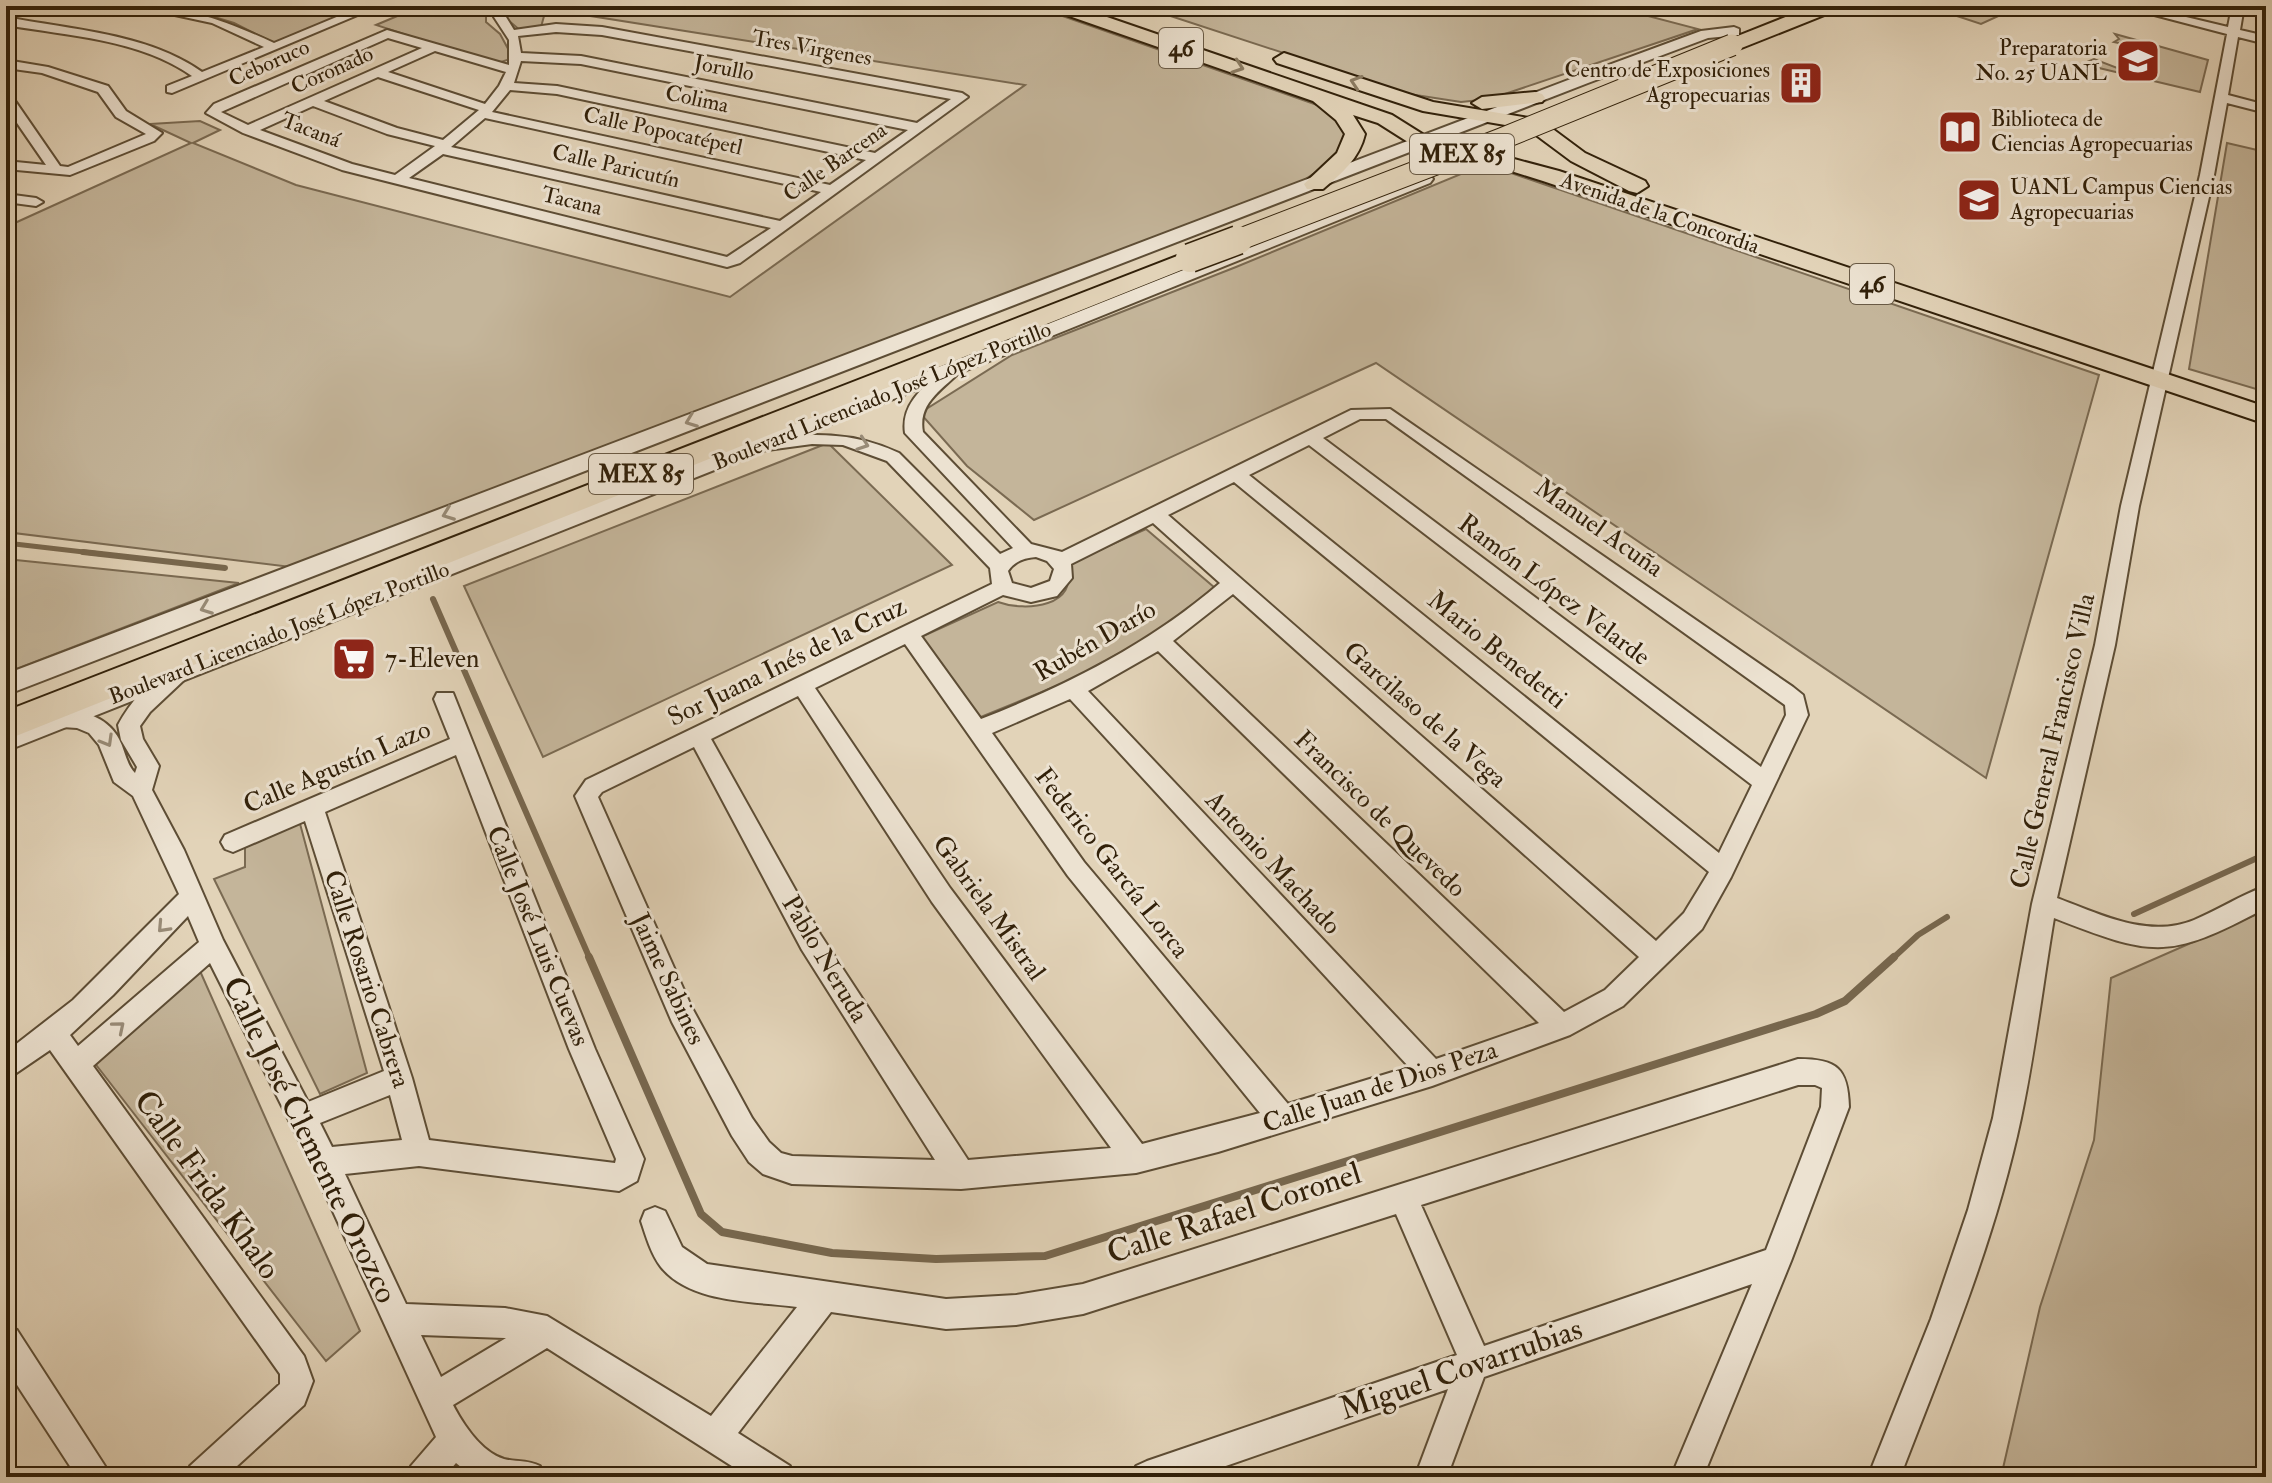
<svg xmlns="http://www.w3.org/2000/svg" width="2272" height="1483" viewBox="0 0 2272 1483" font-family="'IM FELL Double Pica',serif">
<rect width="100%" height="100%" fill="#e2d3b8"/>
<filter id="stains"><feTurbulence type="fractalNoise" baseFrequency=".0025" numOctaves="4"/><feColorMatrix values="0 0 0 0 .2 0 0 0 0 .09 0 0 0 0 .02 0 0 0 .5 -.17"/></filter>
<radialGradient id="worn" r=".72"><stop offset=".6" stop-color="#630" stop-opacity="0"/><stop offset="1" stop-color="#630" stop-opacity=".3"/></radialGradient>
<path fill="#c4b59a" stroke="#7a6a52" stroke-width="2" d="M230,6H336L357,9L274,43L234,23L211,16Z
M421,6H491L486,14V22L500,34L513,58L495,64L376,25Z
M507,6H1034L1320,106L1345,127C1347,155 1323,167 1303,181L291,567L6,532V227L191,143L150,124L200,121L220,130L193,143L296,185L730,297L1025,85L546,9L541,27L521,31L503,16Z
M1140,6H1610L1698,29L1490,99L1461,102L1409,94Z
M1968,6H1990L2007,12L1981,24L1951,14Z
M2115,34L2208,60L2200,92L2082,64L2094,59L2125,71L2136,69L2147,73L2149,71L2147,70L2157,67L2158,59L2145,56L2150,54L2147,49L2114,42L2119,39Z
M2227,143L2266,152V392L2189,369Z
M1485,164L2099,375L1986,778L1376,363L1034,520L967,466L920,413L1012,355L1236,267Z
M828,443L952,565L543,757L464,586Z
M1146,529L1215,588L1157,632L1071,680L976,719L921,637L998,602C1025,612 1081,607 1066,565Z
M6,559L239,583L6,673Z
M299,820L367,1073L320,1094L214,879L245,867V846Z
M2266,910V1477H2001L2040,1307L2094,1140L2111,978Z
M200,971L360,1331L326,1361L90,1057Z"/>
<g fill="none" stroke-linecap="round" stroke-linejoin="round">
<path stroke="#77674e" stroke-width="5" d="M6,543L101,554"/>
<path stroke="#77674e" stroke-width="6" d="M83,552L225,568
M433,599L590,959
M2134,914L2266,854
M1892,959L1918,935L1947,917"/>
<path stroke="#77674e" stroke-width="8" d="M589,957L701,1214L722,1232L832,1253L936,1259L1045,1256L1816,1014L1845,1001L1894,957"/>
<g stroke="#5d4d35" stroke-width="4">
<path id="minor" d="M133,6C187,6 226,21 274,43L363,6H379L172,93L167,92V86L192,76C140,39 68,36 6,25V17C72,30 147,33 202,72L264,47L212,23Z
M498,6H510L506,17L514,30L556,24L602,27L962,93L968,97L740,263L727,267L342,170L243,133L206,113L214,104L387,30L509,65V40L494,17ZM556,32L602,35L951,99L917,123L581,56L521,53L518,36ZM388,38L422,48L248,125L221,112ZM435,51L506,72L499,86L485,104L388,72ZM521,61L581,64L908,130L875,153L557,86L514,83ZM378,77L479,110L443,140L397,128L324,101ZM510,90L557,94L866,160L830,185L492,112ZM313,106L387,134L435,146L395,175L352,164L260,130ZM485,118L821,192L780,221L451,147ZM443,154L771,228L727,257L409,178Z
M2120,6H2140L2228,27L2232,6H2244L2240,30L2266,36V44L2238,37L2228,95L2266,105V113L2227,103L2214,175L2139,506L2115,645L2057,898C2100,914 2148,939 2194,920C2218,910 2241,895 2266,886V908C2169,959 2156,958 2054,918C2043,984 2035,1052 2021,1118C1995,1241 1945,1360 1900,1477H1868L1931,1319L1968,1210L1993,1118L2032,904L2095,645L2121,506L2200,175L2227,34Z
M6,60L48,67L108,86L126,111L162,133L154,141L70,175L6,169V161L46,165L6,107V94L11,95L60,166L68,167L146,134L116,117L98,92L42,73L6,68Z
M6,194L36,198L43,202L36,206L6,202Z
M957,361L965,366C948,387 917,400 923,432L1031,544L1062,552L1351,410L1390,409L1793,687L1803,695L1808,715L1731,877L1702,929L1623,1006L1570,1035L1432,1086L1218,1152L1136,1173L961,1189L792,1184L763,1174L749,1162L732,1136L672,1022L575,796L586,780L992,584L990,568L887,461L843,445L812,444L760,451L751,445L760,439C811,433 852,431 899,453L1000,554L1013,548L905,433C900,401 930,382 951,362ZM1360,419H1386L1785,705L1786,715L1761,767L1323,438ZM1309,445L1752,785L1719,853L1249,475ZM1234,482L1709,872L1684,913L1656,941L1168,515ZM1153,523L1220,583C1149,644 1068,685 981,719L921,636L1003,595L1031,602L1057,596L1072,578L1071,564ZM1036,557L1047,561L1054,569L1050,581L1031,588L1012,583L1008,571C1015,561 1024,558 1036,557ZM1233,594L1639,957L1605,990L1564,1012L1173,641ZM905,644L1068,876L1260,1113L1142,1144L950,888L815,688ZM1158,651L1539,1023L1436,1059L1088,691ZM798,696L932,902L1111,1148L968,1160L820,934L711,739ZM1070,699L1409,1067L1288,1104L1084,862L992,733ZM694,747L802,950L935,1160L792,1156L781,1153L769,1142L752,1118L691,1006L598,797L602,792Z
M176,667L183,669L187,675L183,681L150,712L140,726L143,739L159,766L152,790L184,850L223,940L308,1102L384,1071L305,821L233,852L225,849L221,842L225,835L450,739L434,699L437,693H453L595,1049L644,1159L637,1181L619,1191L419,1166L345,1174L406,1304L505,1308L547,1316L711,1416L797,1307C755,1301 691,1304 661,1267C651,1254 646,1236 641,1221L645,1211L655,1207L665,1211L682,1247L707,1264L946,1299L1016,1295L1083,1284L1798,1059C1837,1059 1848,1068 1849,1107L1791,1261L1703,1477H1671L1752,1284L1484,1377L1447,1477H1415L1448,1389L1194,1477H1131L1136,1466L1147,1461L1457,1355L1396,1214L1083,1314L1016,1325L946,1329L831,1312L738,1433L790,1466L795,1477H749L547,1348L453,1405C463,1424 481,1452 504,1459C516,1462 528,1460 540,1466L545,1477H473L456,1463L444,1477H406L411,1466L436,1437L315,1172L210,963L93,1066L304,1356L313,1381L304,1405L225,1477H185L190,1466L280,1384V1374L50,1050L6,1080V1052L73,1000L179,894L133,796L114,782L99,745L89,733L77,728L47,726L44,720L47,714C73,706 106,714 119,739C125,750 126,764 135,773L137,767L121,740L118,725C129,704 153,674 176,667ZM456,755L569,1049L616,1159L615,1163L429,1140L412,1078L325,812ZM188,916L199,942L78,1046L70,1035L113,995ZM1798,1085H1815L1822,1088L1821,1107L1766,1250L1484,1346L1421,1205ZM390,1095L402,1140L332,1147L320,1123ZM421,1335L505,1338H506L441,1377Z
M6,1326L17,1330L112,1477H77L6,1368Z"/>
</g>
<g stroke="#5d4d35" stroke-width="4">
<path id="tertiary" d="M1785,6H1800L1790,14L1783,10Z
M1818,6H1860C1850,13 1823,17 1813,10Z
M1734,27L1739,29V35L1708,38L1588,83L6,695V674L1576,77L1701,31Z
M1424,174L1430,175L1433,179L1430,183L1017,350L6,751V728L1003,342Z"/>
</g>
<g stroke="#312009" stroke-width="4">
<path id="primary" d="M1049,6H1075L1392,115L1443,147L1514,159L1559,171L2266,407V424L1543,181L1511,171L1430,156L1378,123L1353,115L1365,134C1359,159 1342,173 1323,189H1307L1304,184L1337,153L1345,134L1336,120L1313,101L1052,10Z
M1284,53L1433,102L1529,118L1550,127L1585,153L1645,181L1648,186L1637,193L1629,191L1571,161L1536,135L1517,127L1423,111L1277,63L1274,59Z
M1535,92L1542,94L1545,98L1542,102L1482,109L1472,103L1482,97Z"/>
</g>
<g stroke="#312009" stroke-width="4">
<path id="trunk" d="M1813,6H1839L1837,10L1739,49L1732,51L1722,45L1725,41Z
M1190,251L1199,253L1202,258L1199,263L6,740V711Z"/>
</g>
<use href="#minor" fill="#ece2d1" fill-rule="evenodd"/>
<use href="#tertiary" fill="#ece2d1" fill-rule="evenodd"/>
<use href="#primary" fill="#e2d3b8" fill-rule="evenodd"/>
<use href="#trunk" fill="#e2d3b8" fill-rule="evenodd"/>
<g stroke="#312009" stroke-width="23" stroke-linecap="butt">
<path id="trunk-bridge-far1" d="M1233,242L1501,139L1732,45"/>
</g>
<g stroke="#312009" stroke-width="31" stroke-linecap="butt">
<path id="trunk-bridge" d="M1190,258L1238,240"/>
</g>
<use href="#trunk-bridge-far1" stroke="#e2d3b8" stroke-width="21"/>
<use href="#trunk-bridge" stroke="#e2d3b8" stroke-width="28"/>
</g>
<defs><path id="oneway-chevron" d="M-2-3.5L2.5 0L-2 3.5" fill="none" stroke-width="1.6" stroke-linecap="round" stroke-linejoin="round" transform="scale(2)"/></defs>
<g stroke="#8a7a60">
<use href="#oneway-chevron" transform="translate(1238 67) rotate(19)"/>
<use href="#oneway-chevron" transform="translate(1356 82) rotate(-162)"/>
</g>
<g stroke="#988b77">
<use href="#oneway-chevron" transform="translate(691 421) rotate(159)"/>
<use href="#oneway-chevron" transform="translate(863 444) rotate(19)"/>
<use href="#oneway-chevron" transform="translate(448 514) rotate(159)"/>
<use href="#oneway-chevron" transform="translate(206 608) rotate(159)"/>
<use href="#oneway-chevron" transform="translate(107 741) rotate(60)"/>
<use href="#oneway-chevron" transform="translate(163 927) rotate(133)"/>
<use href="#oneway-chevron" transform="translate(119 1027) rotate(-40)"/>
</g>
<defs>
<g id="university-square" transform="scale(2.3)"><rect x="-9" y="-9" width="18" height="18" rx="4" fill="#8f2418" stroke="#ece2d1"/><path d="M0-5L7-2L0 1L-7-2ZM-4 1L0 2.5L4 1V4Q0 6-4 4Z" fill="#fff"/></g>
<g id="building-square" transform="scale(2.3)"><rect x="-9" y="-9" width="18" height="18" rx="4" fill="#8f2418" stroke="#ece2d1"/><path d="M-4-6H4V6H1V3H-1V6H-4ZM-2.5-4.3h1.7v1.8h-1.7ZM.8-4.3h1.7v1.8H.8ZM-2.5-1h1.7V.8h-1.7ZM.8-1h1.7V.8H.8Z" fill="#fff"/></g>
<g id="library-square" transform="scale(2.3)"><rect x="-9" y="-9" width="18" height="18" rx="4" fill="#8f2418" stroke="#ece2d1"/><path d="M-6-4Q-3-5.5-.7-3.5V5Q-3 3-6 4ZM6-4Q3-5.5 .7-3.5V5Q3 3 6 4Z" fill="#fff"/></g>
<g id="supermarket-square" transform="scale(2.3)"><rect x="-9" y="-9" width="18" height="18" rx="4" fill="#8f2418" stroke="#ece2d1"/><path d="M-6-5.5h2.5l.6 2H6L4.5 2H-2.5L-4.4-4H-6ZM-1.5 3.2a1.3 1.3 0 1 0 .1 0ZM3 3.2a1.3 1.3 0 1 0 .1 0Z" fill="#fff"/></g>
</defs>
<g fill-rule="evenodd">
<use href="#university-square" x="2138" y="61"/>
<use href="#building-square" x="1801" y="83"/>
<use href="#library-square" x="1960" y="132"/>
<use href="#university-square" x="1979" y="200"/>
<use href="#supermarket-square" x="354" y="659"/>
</g>
<g text-anchor="middle" dominant-baseline="central" stroke-width="6" stroke-linejoin="round" paint-order="stroke">
<g font-size="22" fill="#312009" stroke="#ece2d1">
<text transform="translate(812 48) rotate(10)">Tres Virgenes</text>
<text transform="translate(269 63) rotate(-24)">Ceboruco</text>
<text transform="translate(724 68) rotate(11)">Jorullo</text>
<text transform="translate(332 70) rotate(-24)">Coronado</text>
<text transform="translate(697 99) rotate(12)">Colima</text>
<text transform="translate(311 130) rotate(21)">Tacaná</text>
<text transform="translate(663 131) rotate(12)">Calle Popocatépetl</text>
<text transform="translate(835 162) rotate(-35)">Calle Barcena</text>
<text transform="translate(616 166) rotate(13)">Calle Paricutín</text>
<text transform="translate(572 201) rotate(14)">Tacana</text>
<text transform="translate(1660 213) rotate(19)">Avenida de la Concordia</text>
<text transform="translate(882 396) rotate(-22)">Boulevard Licenciado José López Portillo</text>
<text transform="translate(279 633) rotate(-21)">Boulevard Licenciado José López Portillo</text>
</g>
<g font-size="22" fill="#312009" stroke="#ece2d1" text-anchor="end">
<text x="2107" y="48">Preparatoria<tspan x="2107" dy="25">No. 25 UANL</tspan></text>
<text x="1770" y="70">Centro de Exposiciones<tspan x="1770" dy="25">Agropecuarias</tspan></text>
<text x="1991" y="119" text-anchor="start">Biblioteca de<tspan x="1991" dy="25">Ciencias Agropecuarias</tspan></text>
<text x="2010" y="187" text-anchor="start">UANL Campus Ciencias<tspan x="2010" dy="25">Agropecuarias</tspan></text>
</g>
<g fill="#ece2d1" stroke="#695a45" stroke-width="2">
<rect x="1159" y="28" width="44" height="40" rx="6"/>
<rect x="1410" y="134" width="104" height="40" rx="6"/>
<rect x="1850" y="264" width="44" height="40" rx="6"/>
<rect x="589" y="454" width="104" height="40" rx="6"/>
</g>
<g font-size="24" font-weight="bold" fill="#312009">
<text x="1181" y="48">46</text>
<text x="1462" y="154">MEX 85</text>
<text x="1872" y="284">46</text>
<text x="641" y="474">MEX 85</text>
</g>
<g font-size="26" fill="#312009" stroke="#ece2d1">
<text transform="translate(1599 528) rotate(35)">Manuel Acuña</text>
<text transform="translate(1554 590) rotate(37)">Ramón López Velarde</text>
<text transform="translate(1095 641) rotate(-30)">Rubén Darío</text>
<text transform="translate(1497 650) rotate(39)">Mario Benedetti</text>
<text transform="translate(787 662) rotate(-26)">Sor Juana Inés de la Cruz</text>
<text transform="translate(1425 715) rotate(41)">Garcilaso de la Vega</text>
<text transform="translate(2053 741) rotate(-77)">Calle General Francisco Villa</text>
<text transform="translate(337 767) rotate(-23)">Calle Agustín Lazo</text>
<text transform="translate(1380 814) rotate(44)">Francisco de Quevedo</text>
<text transform="translate(1112 863) rotate(52)">Federico García Lorca</text>
<text transform="translate(1273 863) rotate(47)">Antonio Machado</text>
<text transform="translate(989 908) rotate(54)">Gabriela Mistral</text>
<text transform="translate(538 936) rotate(68)">Calle José Luis Cuevas</text>
<text transform="translate(825 959) rotate(59)">Pablo Neruda</text>
<text transform="translate(367 979) rotate(72)">Calle Rosario Cabrera</text>
<text transform="translate(668 979) rotate(65)">Jaime Sabines</text>
<text transform="translate(1380 1087) rotate(-18)">Calle Juan de Dios Peza</text>
</g>
<g font-size="26" fill="#312009" stroke="#ece2d1" text-anchor="start">
<text x="385" y="659">7-Eleven</text>
</g>
<g font-size="32" fill="#312009" stroke="#ece2d1">
<text transform="translate(310 1140) rotate(64)">Calle José Clemente Orozco</text>
<text transform="translate(207 1185) rotate(54)">Calle Frida Khalo</text>
<text transform="translate(1234 1213) rotate(-18)">Calle Rafael Coronel</text>
<text transform="translate(1461 1369) rotate(-19)">Miguel Covarrubias</text>
</g>
</g>
<rect width="2272" height="1483" fill="none" stroke="#e2d3b8" stroke-width="32"/>
<rect x="8" y="8" width="2256" height="1467" fill="none" stroke="#312009" stroke-width="4"/>
<rect x="16" y="16" width="2240" height="1451" fill="none" stroke="#312009" stroke-width="2"/>
<rect width="100%" height="100%" filter="url(#stains)"/>
<rect width="100%" height="100%" fill="url(#worn)"/>
</svg>
